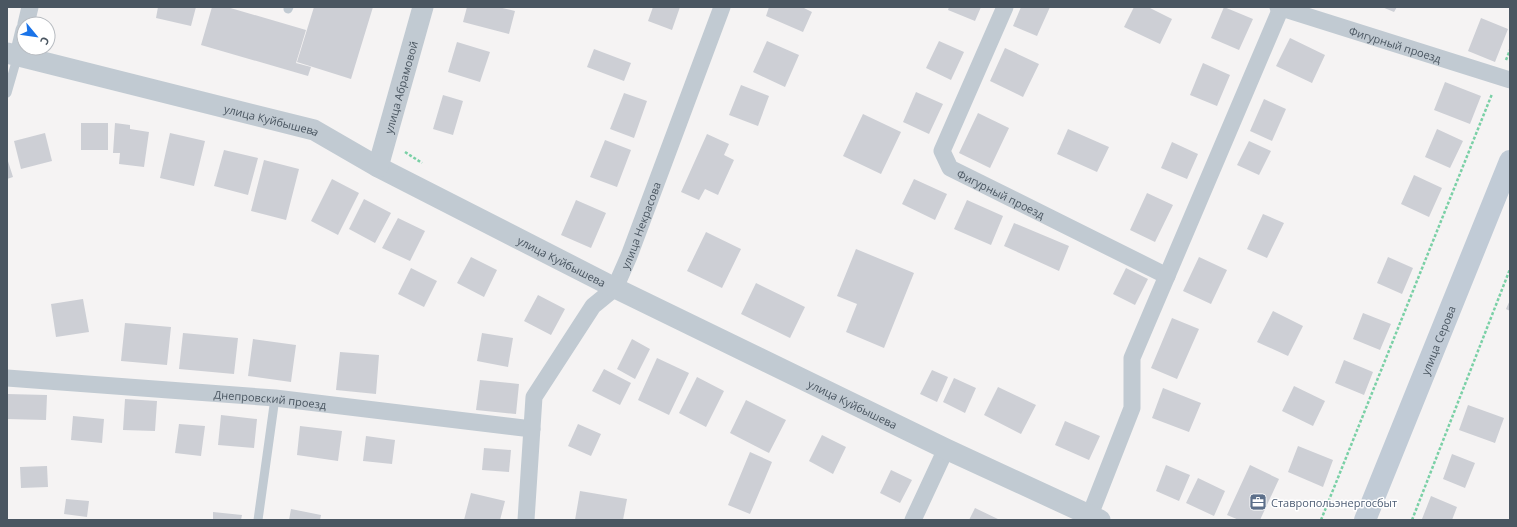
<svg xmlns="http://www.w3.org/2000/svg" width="1517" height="527" viewBox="0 0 1517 527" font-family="'Open Sans',sans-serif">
<rect width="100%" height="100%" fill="#f5f3f3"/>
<path fill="#cdcfd5" d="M158,7H196L191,26L156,18Z
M212,7H227L306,30L296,63L311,67L308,76L201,45Z
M314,7H373L351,79L297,62Z
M467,7H498L515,11L509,34L463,22Z
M653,7H680L672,30L648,21Z
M769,7H802L812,12L803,32L766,16Z
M949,7H981L975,21L948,10Z
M1021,7H1050L1037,36L1013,26Z
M1134,7H1148L1172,19L1160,44L1124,27Z
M1224,7L1253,19L1239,50L1211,38Z
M1382,7H1397L1394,12Z
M1481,18L1508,29L1495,62L1468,51Z
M1290,38L1325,55L1312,83L1276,66Z
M767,41L799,55L785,87L753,72Z
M939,41L964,52L951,80L926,68Z
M457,42L490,52L480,82L448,72Z
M1005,48L1039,64L1023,97L990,81Z
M594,49L631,63L624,81L587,67Z
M1203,63L1230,75L1217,106L1190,95Z
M1445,82L1481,96L1470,124L1434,110Z
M741,85L769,96L758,126L729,115Z
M916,92L943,104L929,134L903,122Z
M624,93L647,101L634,138L610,129Z
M443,95L463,101L453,135L433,129Z
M1264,99L1286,109L1272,141L1250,131Z
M978,113L1009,128L990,168L959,153Z
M863,114L901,132L881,174L843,156Z
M81,123H108V150H81Z
M115,123L130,125V129L149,132L144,167L119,164L120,153H113Z
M1068,129L1109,147L1097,172L1057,154Z
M1437,129L1463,141L1450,168L1425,157Z
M45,133L52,161L21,169L14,141Z
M170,133L205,141L194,186L160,178Z
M707,134L729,144L724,155L734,160L718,195L705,189L699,200L681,192Z
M605,140L631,150L617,187L590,177Z
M1249,141L1271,151L1259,175L1237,165Z
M1172,142L1198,154L1187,179L1161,168Z
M224,150L258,158L248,195L214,186Z
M7,158L13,177L7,179Z
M264,160L299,169L286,220L251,211Z
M1414,175L1442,188L1429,217L1401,204Z
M332,179L359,193L338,235L311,221Z
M914,179L947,194L935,220L902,204Z
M1147,193L1173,205L1155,242L1130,230Z
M364,199L391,213L375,243L349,229Z
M576,200L606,213L591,248L561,235Z
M967,200L1003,216L991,245L954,229Z
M1263,214L1284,223L1267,258L1247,249Z
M398,218L425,231L410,261L382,248Z
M1014,223L1069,246L1059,271L1004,246Z
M706,232L741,249L722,288L687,271Z
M856,249L914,273L884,348L846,332L857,304L837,296Z
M471,257L497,270L484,297L457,283Z
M1199,257L1227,270L1211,304L1183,291Z
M1388,257L1413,268L1402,294L1377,283Z
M411,268L437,281L424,307L398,294Z
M1126,268L1148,279L1135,305L1113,294Z
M756,283L805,307L790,338L741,314Z
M538,295L565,309L551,335L524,321Z
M83,299L89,332L56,337L51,304Z
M1510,300V311L1506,309Z
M1273,311L1303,326L1288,356L1257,342Z
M1363,313L1391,324L1380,350L1353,339Z
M1172,318L1199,329L1177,379L1151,368Z
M125,323L171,327L167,365L121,361Z
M183,333L238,338L234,374L179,369Z
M482,333L513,338L508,367L477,361Z
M253,339L296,345L291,382L248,376Z
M632,339L650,349L635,379L617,369Z
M340,352L379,355L376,394L336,390Z
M657,358L689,373L669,415L638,400Z
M1344,360L1373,372L1364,395L1335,383Z
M604,369L631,383L620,405L592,391Z
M932,370L948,377L937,402L920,394Z
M697,377L724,391L706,427L679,413Z
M954,378L976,388L965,413L943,402Z
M480,380L519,384L516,414L476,410Z
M1294,386L1325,401L1313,426L1282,411Z
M998,387L1036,405L1021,434L984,415Z
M1163,388L1201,403L1189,432L1152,418Z
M7,394L47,395L46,420L7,419Z
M125,399L157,401L155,431L123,430Z
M746,400L786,420L769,453L730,433Z
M1468,405L1504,418L1495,443L1459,430Z
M221,415L257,419L254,448L218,445Z
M73,416L104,419L102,443L71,440Z
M1065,421L1100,436L1089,460L1055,445Z
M179,424L205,426L201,456L175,453Z
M578,424L601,434L591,456L568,446Z
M300,426L342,431L338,461L297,455Z
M822,435L846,447L833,474L809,461Z
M366,436L395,440L392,464L363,461Z
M1298,446L1333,460L1323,487L1288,472Z
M484,448L511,450L509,472L482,470Z
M750,452L772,462L750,514L728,505Z
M1452,454L1475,463L1465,488L1443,479Z
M1166,465L1190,475L1179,501L1156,491Z
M1250,465L1279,479L1260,520H1239L1227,515Z
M47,466L48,487L21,488L20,467Z
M891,470L912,480L900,503L880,493Z
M1198,478L1225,491L1214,516L1186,503Z
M580,491L627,499L623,520H575Z
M471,493L505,501L500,520H464Z
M1431,496L1457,507L1452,520L1422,519Z
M66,499L89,501L87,517L64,514Z
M975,508L1000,520H969Z
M291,509L321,515L320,520H289Z
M213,512L242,515L241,520H213Z"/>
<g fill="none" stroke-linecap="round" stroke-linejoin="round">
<path stroke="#7ad0a6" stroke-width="2.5" stroke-dasharray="3 2" stroke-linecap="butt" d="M1506,60L1510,50
M405,152L422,163
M1321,520L1492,94
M1412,520L1510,269"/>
<path stroke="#c1cad2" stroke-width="9" d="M288,9L289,7
M7,93L18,55
M258,520L275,398"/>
<g stroke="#c1cad2" stroke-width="17">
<path id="s1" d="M1005,7L942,151L950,168L1167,276"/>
<path id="s2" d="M1278,7L1510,80"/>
<path d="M26,24L30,7"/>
<path d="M18,55L24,30"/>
<path id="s3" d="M7,378L275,398L532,429"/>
<path d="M1090,515L1132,408V358L1281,8"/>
<path id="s4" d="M526,520L534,397L593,306L615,288L629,256L722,7"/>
<path d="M913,520L946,449"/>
</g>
<g stroke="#c1cad2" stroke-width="21">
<path id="s5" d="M7,53L314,130L378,167L615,288L946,449L1100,520"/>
<path id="s6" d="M378,167L423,7"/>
</g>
<path stroke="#c1cbd6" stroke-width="22" id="s7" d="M1365,520L1510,161"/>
</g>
<defs>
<g id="office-square" transform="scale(0.9)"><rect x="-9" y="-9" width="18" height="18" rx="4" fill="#5c6f8a" stroke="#fff"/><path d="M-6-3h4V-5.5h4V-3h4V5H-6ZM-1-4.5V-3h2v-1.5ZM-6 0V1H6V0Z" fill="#fff"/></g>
</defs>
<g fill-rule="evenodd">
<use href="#office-square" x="1258" y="502"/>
</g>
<g text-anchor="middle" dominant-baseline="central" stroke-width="3" stroke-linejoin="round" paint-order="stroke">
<g font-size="11" fill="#4a5661" stroke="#fff">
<text stroke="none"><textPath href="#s2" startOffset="123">Фигурный проезд</textPath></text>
<text stroke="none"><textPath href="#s6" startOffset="83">улица Абрамовой</textPath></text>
<text stroke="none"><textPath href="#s5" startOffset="273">улица Куйбышева</textPath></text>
<text stroke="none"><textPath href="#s1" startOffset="233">Фигурный проезд</textPath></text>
<text stroke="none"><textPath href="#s4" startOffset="328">улица Некрасова</textPath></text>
<text stroke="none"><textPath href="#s5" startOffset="597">улица Куйбышева</textPath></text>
<text stroke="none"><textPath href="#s7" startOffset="194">улица Серова</textPath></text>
<text stroke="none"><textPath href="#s3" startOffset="264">Днепровский проезд</textPath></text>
<text stroke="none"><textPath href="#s5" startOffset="921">улица Куйбышева</textPath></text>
</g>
<g font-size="11" fill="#4e5e75" stroke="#fff" text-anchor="start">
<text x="1271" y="502">Ставропольэнергосбыт</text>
</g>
</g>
<rect width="1517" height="527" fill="none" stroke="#4a5661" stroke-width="16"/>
<g transform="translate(36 36) rotate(119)"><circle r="19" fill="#ffffff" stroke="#b7bbc0"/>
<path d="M0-3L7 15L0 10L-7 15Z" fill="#1a73e8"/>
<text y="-6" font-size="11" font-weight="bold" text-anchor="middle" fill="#4a5661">С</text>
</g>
</svg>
